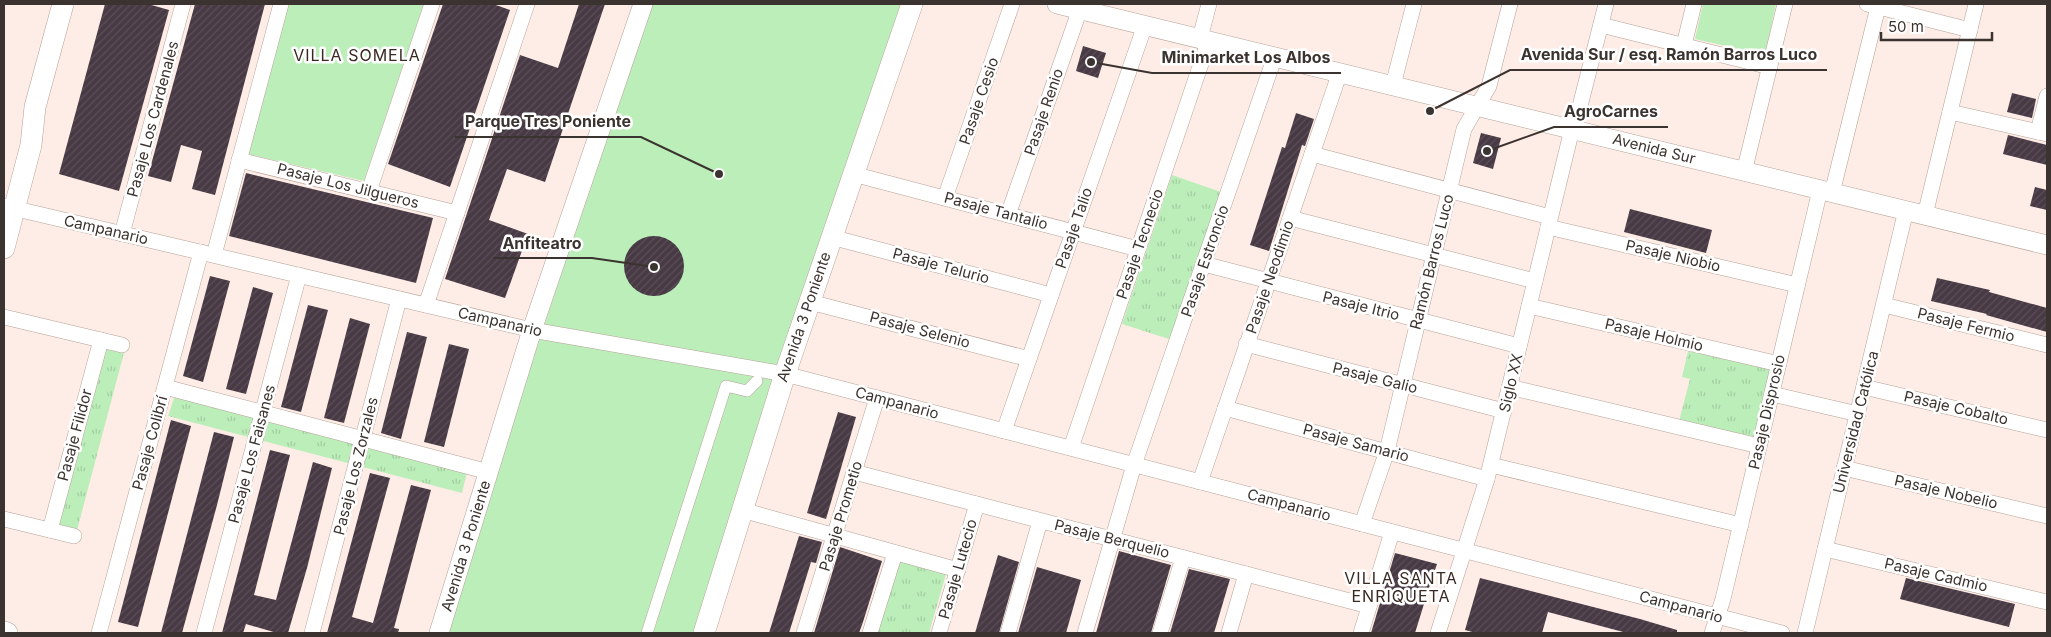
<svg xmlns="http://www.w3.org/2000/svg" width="2051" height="637" viewBox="0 0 2051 637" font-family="Inter,sans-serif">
  <defs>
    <pattern id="grass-tufts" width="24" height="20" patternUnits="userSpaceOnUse" patternTransform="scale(1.25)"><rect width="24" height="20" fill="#bceeba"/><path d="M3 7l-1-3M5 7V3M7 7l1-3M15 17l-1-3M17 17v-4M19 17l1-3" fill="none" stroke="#a2cda0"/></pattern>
    <pattern id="building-hatch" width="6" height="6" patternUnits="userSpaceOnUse" patternTransform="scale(1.25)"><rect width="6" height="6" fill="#483a44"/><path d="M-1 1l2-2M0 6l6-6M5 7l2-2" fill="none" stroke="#5b4e57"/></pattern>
  </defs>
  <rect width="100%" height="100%" fill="#feede6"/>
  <g fill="url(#grass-tufts)">
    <path d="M1172,175L1221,192L1172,340L1122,324Z"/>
    <path d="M103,343L125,349L76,534L53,528Z"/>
    <path d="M1688,351L1771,369L1754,439L1679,421L1690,379L1682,377Z"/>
    <path d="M176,392L468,468L462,493L168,416Z"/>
    <path d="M897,560L946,574L929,633H876Z"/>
  </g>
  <g fill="#bceeba">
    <path d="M287,4H424L364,181L247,154Z"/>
    <path d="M651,4H901L694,633H446L538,344Z"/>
    <path d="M1703,4H1776L1765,55L1695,39Z"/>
  </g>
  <g fill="url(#building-hatch)">
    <path d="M105,4H148L169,10L119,191L59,174Z"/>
    <path d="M195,4H265L215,195L192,189L202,151L181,145L171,182L148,176Z"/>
    <path d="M443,4H493L510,10L450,187L388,164Z"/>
    <path d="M579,4H605L545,182L507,169L489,220L528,234L505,298L445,279L520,55L558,68Z"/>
    <path d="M1083,46L1106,53L1098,78L1076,71Z"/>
    <path d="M2012,93L2036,99L2032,118L2007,112Z"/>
    <path d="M1296,113L1314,119L1305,146L1302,145L1269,251L1250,245L1282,147L1285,148Z"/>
    <path d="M1481,133L1501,138L1493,169L1473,163Z"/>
    <path d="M2008,135L2047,145V165L2003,154Z"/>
    <path d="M246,173L433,218L416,283L229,236Z"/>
    <path d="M2035,187L2047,190V210L2030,206Z"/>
    <path d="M1630,209L1712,230L1706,253L1624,232Z"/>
    <circle cx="654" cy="266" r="30"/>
    <path d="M210,276L230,281L203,382L183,376Z"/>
    <path d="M1937,278L1990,290L1989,292L2047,308V332L1986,315L1987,314L1931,301Z"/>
    <path d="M253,287L273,293L246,394L226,389Z"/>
    <path d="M308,305L328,310L301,412L281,407Z"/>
    <path d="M350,318L370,324L344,423L324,418Z"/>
    <path d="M407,332L427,337L401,439L381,433Z"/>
    <path d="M449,344L469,349L444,447L424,442Z"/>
    <path d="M838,412L856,417L826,519L807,513Z"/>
    <path d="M171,420L191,426L138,627L118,622Z"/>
    <path d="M214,432L234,437L217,505L182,633H161Z"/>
    <path d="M270,450L290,455L254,595L276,600L313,462L332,468L307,568L288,633H277L246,624L243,633H222Z"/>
    <path d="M370,473L390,478L352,617L373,623L411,485L431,490L394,628L399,629L398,633H327Z"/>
    <path d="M799,536L822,542L816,563L811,562L789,633H769Z"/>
    <path d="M840,547L882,561L863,622L859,633H814Z"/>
    <path d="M1119,551L1171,565L1151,633H1096Z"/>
    <path d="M1395,553L1437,564L1428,591L1415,633H1371Z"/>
    <path d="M998,555L1019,562L999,633H975Z"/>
    <path d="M1037,567L1081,580L1066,633H1018Z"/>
    <path d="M1189,569L1230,579L1214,633H1170Z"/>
    <path d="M1480,578L1640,619L1677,630V633H1627L1548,612L1542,633H1476L1465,630Z"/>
    <path d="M1906,578L2015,604L2009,627L1900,599Z"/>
  </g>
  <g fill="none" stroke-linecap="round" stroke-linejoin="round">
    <defs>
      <path id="pedestrian" d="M647,633L726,386L747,391L757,381"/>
      <g id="minor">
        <path d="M1867,4L1970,30"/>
        <path d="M1601,25L1770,67"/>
        <path d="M1200,38L1209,4"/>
        <path d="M1684,45L1694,4"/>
        <path d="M1393,85L1414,4"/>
        <path d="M1950,112L2047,134"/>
        <path d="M2038,132L2047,96"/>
        <path d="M1312,154L1550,217"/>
        <path d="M239,160L457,213"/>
        <path d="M1744,172L1785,4"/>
        <path d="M853,174L1138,249"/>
        <path d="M369,191L432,4"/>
        <path d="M1832,193L1878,7"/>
        <path d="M945,198L1012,4"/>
        <path d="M4,206L532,330L785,374L1782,633"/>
        <path d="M1008,215L1080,9"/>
        <path d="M1925,215L1976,4"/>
        <path d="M1290,218L1535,281"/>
        <path d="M1548,227L1797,285"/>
        <path d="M122,234L183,4"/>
        <path d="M831,237L1051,295"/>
        <path d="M214,255L281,4"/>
        <path d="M1204,264L1519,346"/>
        <path d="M810,302L1029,359"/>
        <path d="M426,305L527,4"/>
        <path d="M1884,305L2047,345"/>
        <path d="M1529,306L1779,364"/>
        <path d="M4,317L122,345"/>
        <path d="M1246,344L1504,411"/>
        <path d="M165,387L489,472"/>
        <path d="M1509,387L1759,446"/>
        <path d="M1864,387L2047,430"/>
        <path d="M1772,394L1858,414"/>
        <path d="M1225,408L1487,479"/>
        <path d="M1004,431L1145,25"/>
        <path d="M1071,448L1209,40"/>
        <path d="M1491,465L1741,525"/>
        <path d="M1844,468L2047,516"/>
        <path d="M854,472L1369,606"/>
        <path d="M1200,482L1340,72"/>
        <path d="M742,510L958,570"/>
        <path d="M4,519L74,536"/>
        <path d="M1362,524L1387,451L1464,129L1489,86L1510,4"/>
        <path d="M50,530L101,340"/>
        <path d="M1825,549L2047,602"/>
        <path d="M99,633L201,252"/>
        <path d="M204,633L299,275"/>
        <path d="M312,633L399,299"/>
        <path d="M804,633L877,398"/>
        <path d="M870,633L895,553"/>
        <path d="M939,633L977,504"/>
        <path d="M1008,633L1040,521"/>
        <path d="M1085,633L1134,465L1275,56"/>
        <path d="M1160,633L1183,558"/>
        <path d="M1229,633L1246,574"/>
        <path d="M1361,633L1392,532"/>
        <path d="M1438,633L1487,479L1572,129L1578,114L1606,4"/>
        <path d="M1712,633L1723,599L1820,190"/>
        <path d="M1805,633L1906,210"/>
      </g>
      <g id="tertiary">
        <path d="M1057,4L2047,245"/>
        <path d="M439,633L532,330L643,4"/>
      </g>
      <g id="secondary">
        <path d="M4,248L31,145L35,107L63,4"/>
        <path d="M4,632L7,633"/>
        <path d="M704,633L785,374L912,4"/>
      </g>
    </defs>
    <use href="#pedestrian" stroke="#b5a298" stroke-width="12"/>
    <use href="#minor" stroke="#b5a298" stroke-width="16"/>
    <use href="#tertiary" stroke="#b5a298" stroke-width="20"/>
    <use href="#secondary" stroke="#b5a298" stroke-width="22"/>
    <use href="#pedestrian" stroke="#fff" stroke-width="11"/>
    <use href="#minor" stroke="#fff" stroke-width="15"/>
    <use href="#tertiary" stroke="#fff" stroke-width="19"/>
    <use href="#secondary" stroke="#fff" stroke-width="21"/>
  </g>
  <g text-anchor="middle" stroke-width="5" stroke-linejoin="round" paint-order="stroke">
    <g font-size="15" fill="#3b332f" stroke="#fff">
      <text transform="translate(979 101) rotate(-71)" y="5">Pasaje Cesio</text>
      <text transform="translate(1044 112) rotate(-71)" y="5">Pasaje Renio</text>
      <text transform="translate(153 119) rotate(-75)" y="5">Pasaje Los Cardenales</text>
      <text transform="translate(1654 149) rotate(14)" y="5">Avenida Sur</text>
      <text transform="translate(348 186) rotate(14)" y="5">Pasaje Los Jilgueros</text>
      <text transform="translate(996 211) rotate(15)" y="5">Pasaje Tantalio</text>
      <text transform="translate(1074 228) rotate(-71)" y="5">Pasaje Talio</text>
      <text transform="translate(106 230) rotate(13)" y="5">Campanario</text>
      <text transform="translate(1140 244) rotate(-71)" y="5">Pasaje Tecnecio</text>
      <text transform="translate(1673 256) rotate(13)" y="5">Pasaje Niobio</text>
      <text transform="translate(1205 261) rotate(-71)" y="5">Pasaje Estroncio</text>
      <text transform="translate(1432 262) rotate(-76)" y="5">Ramón Barros Luco</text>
      <text transform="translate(941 266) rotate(15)" y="5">Pasaje Telurio</text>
      <text transform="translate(1270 277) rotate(-71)" y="5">Pasaje Neodimio</text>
      <text transform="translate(1361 306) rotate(14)" y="5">Pasaje Itrio</text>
      <text transform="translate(804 317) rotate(-71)" y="5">Avenida 3 Poniente</text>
      <text transform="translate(500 322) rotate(13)" y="5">Campanario</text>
      <text transform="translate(1966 325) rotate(14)" y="5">Pasaje Fermio</text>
      <text transform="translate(920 330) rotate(15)" y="5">Pasaje Selenio</text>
      <text transform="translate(1654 335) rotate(13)" y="5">Pasaje Holmio</text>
      <text transform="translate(1375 378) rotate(14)" y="5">Pasaje Galio</text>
      <text transform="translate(1511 383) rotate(-77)" y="5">Siglo XX</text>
      <text transform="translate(897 403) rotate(15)" y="5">Campanario</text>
      <text transform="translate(1956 408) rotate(13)" y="5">Pasaje Cobalto</text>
      <text transform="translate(1767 412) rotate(-77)" y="5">Pasaje Disprosio</text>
      <text transform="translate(1856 422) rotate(-76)" y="5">Universidad Católica</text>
      <text transform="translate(75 435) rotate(-75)" y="5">Pasaje Filidor</text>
      <text transform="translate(150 443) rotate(-75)" y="5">Pasaje Colibrí</text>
      <text transform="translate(1356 443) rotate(15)" y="5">Pasaje Samario</text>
      <text transform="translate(252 454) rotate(-75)" y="5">Pasaje Los Faisanes</text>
      <text transform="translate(356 466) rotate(-76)" y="5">Pasaje Los Zorzales</text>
      <text transform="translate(1946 492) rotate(13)" y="5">Pasaje Nobelio</text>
      <text transform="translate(1289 505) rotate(15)" y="5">Campanario</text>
      <text transform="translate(841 516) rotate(-73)" y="5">Pasaje Prometio</text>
      <text transform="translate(1112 539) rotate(14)" y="5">Pasaje Berquelio</text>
      <text transform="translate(466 546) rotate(-73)" y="5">Avenida 3 Poniente</text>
      <text transform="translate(958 569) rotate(-74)" y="5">Pasaje Lutecio</text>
      <text transform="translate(1936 575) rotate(13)" y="5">Pasaje Cadmio</text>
      <text transform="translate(1681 607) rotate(15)" y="5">Campanario</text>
    </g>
    <g font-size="16" letter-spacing="1" fill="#382922" stroke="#fff">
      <text x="357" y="61">VILLA SOMELA</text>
      <text x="1401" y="584">VILLA SANTA<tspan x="1401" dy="18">ENRIQUETA</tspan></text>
    </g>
  </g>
  <path fill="none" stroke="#3b332f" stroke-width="2" d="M1430 111L1510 70H1827M1091 62L1152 73H1341M1487 151L1554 127H1668M719 174L641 137H455M654 267L592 258H493"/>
  <g fill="#3b332f" stroke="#fff" stroke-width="2">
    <circle cx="1430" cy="111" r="5"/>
    <circle cx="1091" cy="62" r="5"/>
    <circle cx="1487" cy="151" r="5"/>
    <circle cx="719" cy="174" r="5"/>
    <circle cx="654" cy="267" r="5"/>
  </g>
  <g font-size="16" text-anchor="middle" font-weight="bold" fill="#3b332f" stroke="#fff" stroke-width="5" stroke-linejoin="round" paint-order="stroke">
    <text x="1669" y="60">Avenida Sur / esq. Ramón Barros Luco</text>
    <text x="1246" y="63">Minimarket Los Albos</text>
    <text x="1611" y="117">AgroCarnes</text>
    <text x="548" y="127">Parque Tres Poniente</text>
    <text x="542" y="249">Anfiteatro</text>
  </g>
  <rect width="2051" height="637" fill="none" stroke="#3b332f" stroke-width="10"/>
  <path d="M1881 32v8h111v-8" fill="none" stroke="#3b332f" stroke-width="2.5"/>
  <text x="1888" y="32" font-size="15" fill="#3b332f" stroke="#ffffff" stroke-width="4" paint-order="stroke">50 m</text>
</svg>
